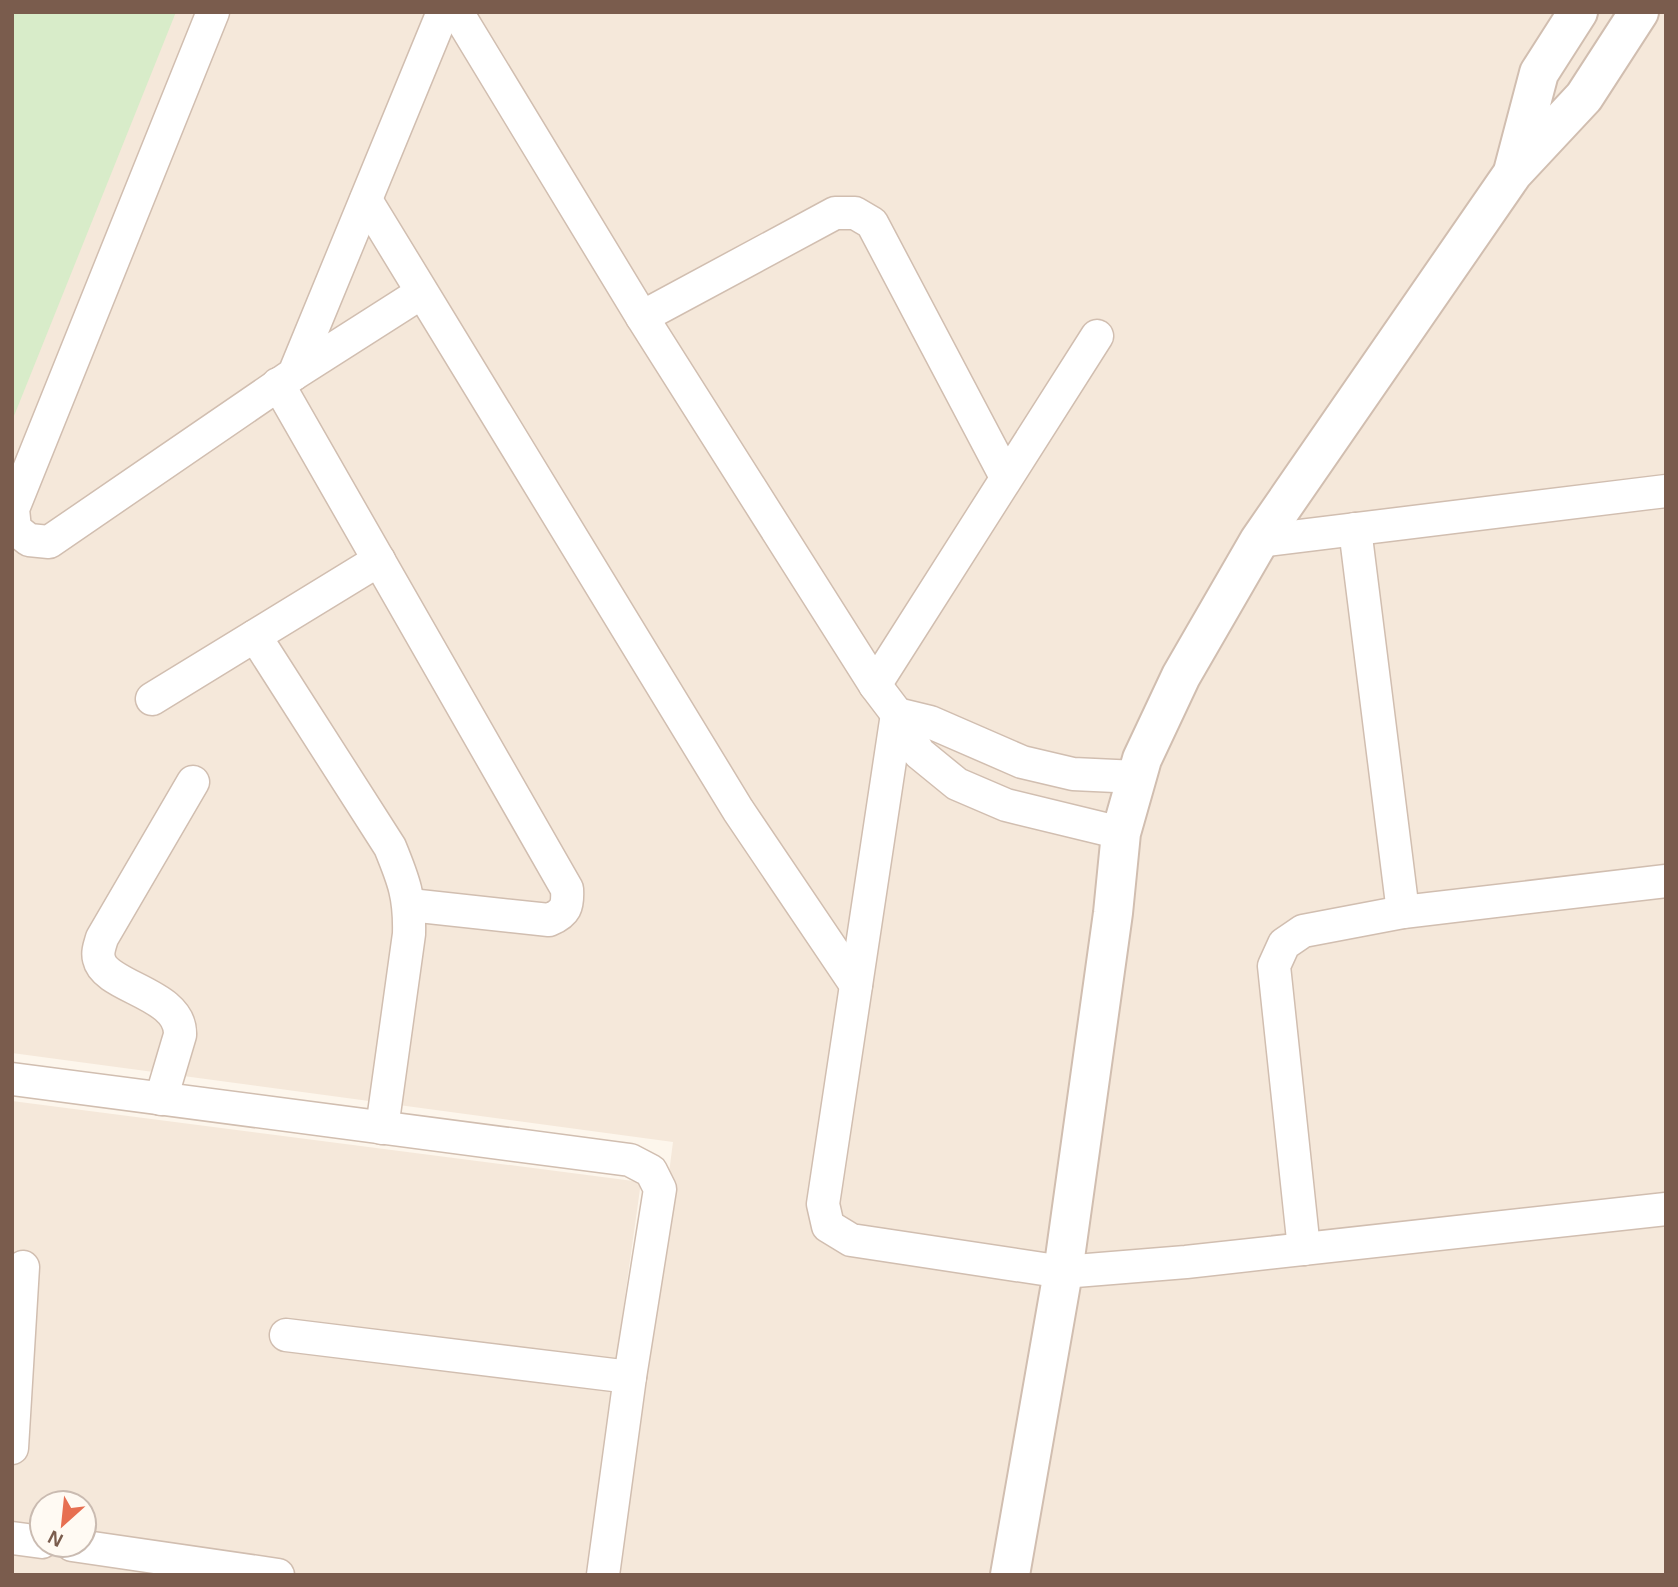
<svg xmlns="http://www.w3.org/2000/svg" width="1678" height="1587" viewBox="0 0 1678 1587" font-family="Arial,sans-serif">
  <rect width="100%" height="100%" fill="#fdf6ec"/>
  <g fill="#f5e8da" fill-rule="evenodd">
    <path d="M12,12H1666V1575H617L673,1142L12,1053Z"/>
    <path d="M12,1101L641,1182L586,1575H12ZM42,1503H84V1545H42Z"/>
  </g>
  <path fill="#d8ecc9" d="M12,12H176L12,421Z"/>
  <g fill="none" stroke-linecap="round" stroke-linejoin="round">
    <defs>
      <g id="minor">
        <path d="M213,12L13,509L15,529L29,540L49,542L294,374L443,12"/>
        <path d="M457,12L642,317L875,685L897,714L919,753L957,784L1006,805L1121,833"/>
        <path d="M366,200L738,810L856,985"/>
        <path d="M642,317L835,213H855L872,223L1006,477"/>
        <path d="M294,374L421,293"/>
        <path d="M278,384L567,889C568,906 566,913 549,920L410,905"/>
        <path d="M1355,529L1403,912"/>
        <path d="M1259,541L1666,491"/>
        <path d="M255,636L390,847C404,881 410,897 409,934L382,1128"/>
        <path d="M875,685L1097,336"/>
        <path d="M152,699L379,560"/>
        <path d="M897,714L823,1204L828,1226L851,1240L1063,1272L1186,1262L1666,1209"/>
        <path d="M897,714L930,722L1022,762L1073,774L1137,777"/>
        <path d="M12,1079L630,1160L651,1171L660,1189L630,1377L603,1575"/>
        <path d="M161,1099L180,1035C182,993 105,988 99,959C97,952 100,945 102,938L193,782"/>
        <path d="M1304,1249L1274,966L1284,944L1303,931L1403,912L1666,881"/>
        <path d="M286,1335L630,1377"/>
        <path d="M12,1448L23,1267"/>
        <path d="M12,1538L42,1542"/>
        <path d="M72,1545L278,1575"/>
      </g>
      <g id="tertiary">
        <path d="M1514,168L1539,73L1578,12"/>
        <path d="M1010,1575L1063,1272L1113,913L1121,833L1142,759L1181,676L1259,541L1513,173L1584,97L1639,12"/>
      </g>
    </defs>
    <use href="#minor" stroke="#d1beb0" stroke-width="35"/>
    <use href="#tertiary" stroke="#d1beb0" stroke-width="42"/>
    <use href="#minor" stroke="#fff" stroke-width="32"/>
    <use href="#tertiary" stroke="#fff" stroke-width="38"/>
  </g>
  <rect width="1678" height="1587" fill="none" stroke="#7a5c4d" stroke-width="28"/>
  <g transform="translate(63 1524) rotate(207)"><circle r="33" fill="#fffaf3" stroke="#cabbb1" stroke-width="2"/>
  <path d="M0-5L12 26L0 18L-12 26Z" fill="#e76f51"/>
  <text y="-10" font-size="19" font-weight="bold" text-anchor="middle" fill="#7a5c4d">N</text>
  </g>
</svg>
